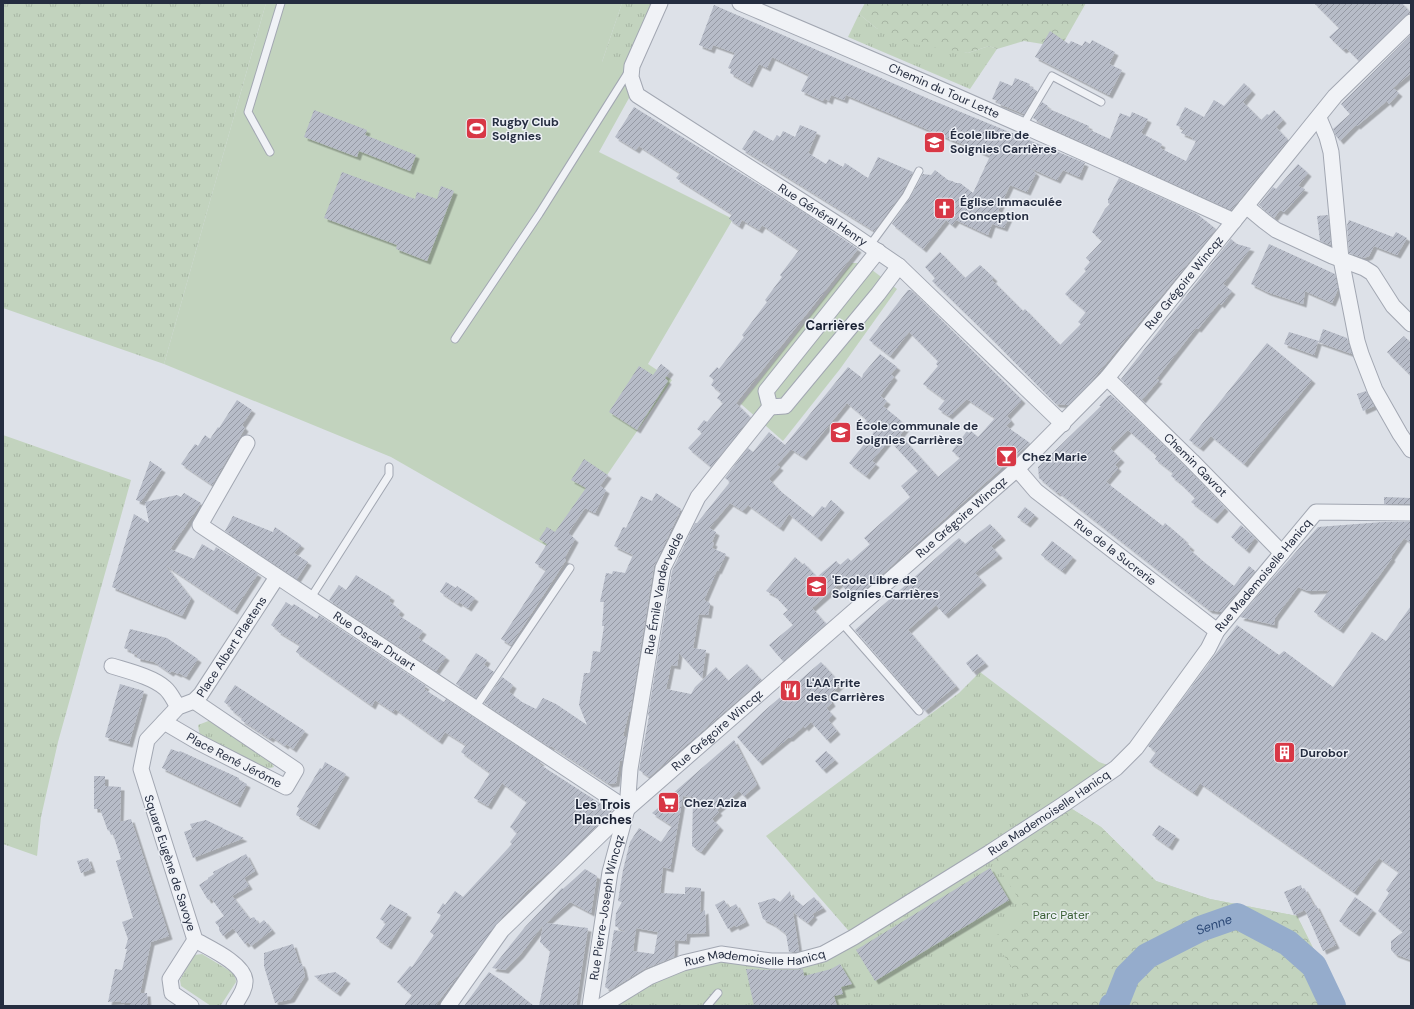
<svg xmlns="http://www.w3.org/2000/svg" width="1414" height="1009" viewBox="0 0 1414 1009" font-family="'DM Sans',sans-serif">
  <defs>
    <pattern id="grass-tufts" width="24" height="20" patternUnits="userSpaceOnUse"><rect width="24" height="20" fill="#c2d3be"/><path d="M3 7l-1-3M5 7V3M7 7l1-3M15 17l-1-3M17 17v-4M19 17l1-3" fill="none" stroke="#a7b5a4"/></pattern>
    <pattern id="forest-crowns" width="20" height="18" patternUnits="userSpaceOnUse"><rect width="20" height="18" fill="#c2d3be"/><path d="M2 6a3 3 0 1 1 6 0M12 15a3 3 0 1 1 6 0" fill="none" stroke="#a7b5a4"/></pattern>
    <pattern id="building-hatch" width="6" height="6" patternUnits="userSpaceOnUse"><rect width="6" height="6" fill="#b7bcc8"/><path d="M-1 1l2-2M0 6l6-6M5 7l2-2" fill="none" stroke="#9599a4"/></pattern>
    <filter id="shadow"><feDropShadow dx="3.5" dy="3.5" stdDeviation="0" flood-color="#0004"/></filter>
  </defs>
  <rect width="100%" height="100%" fill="#dde1e8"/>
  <g fill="url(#grass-tufts)">
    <path d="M3,3H266L164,364L3,308Z"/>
    <path d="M622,3H660L635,62H602Z"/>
    <path d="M859,14L876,28L968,53L989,46L997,49L970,89L848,37Z"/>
    <path d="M3,435L131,480L58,742L41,817L37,856L3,844Z"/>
    <path d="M980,672L1099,762L1116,768L1064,804L1101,827L1156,881L1210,899L1297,916L1342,1006H605L660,974L717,959L788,967L854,937L766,836L959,693Z"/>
    <path d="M211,720L270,759L274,767L264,770L200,737L198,725Z"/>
    <path d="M202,954L235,974L236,982L221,1005L211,1006L181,986L180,980L194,955Z"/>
  </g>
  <g fill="url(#forest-crowns)">
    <path d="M865,3H1086L1061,47L1024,41L997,49L989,46L968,53L907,43L876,28L859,14Z"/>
    <path d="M1064,804L1101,827L1156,881L1210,899L1297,916L1342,1006H1031L1022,982L993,940L1025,909L989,853Z"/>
  </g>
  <g fill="#c2d3be">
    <path d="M266,3H622L602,62H635L634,89L599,152L733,219L648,364L672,380L555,551L391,457L164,364Z"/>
    <path d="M852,263H863L897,289L840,369L783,441L741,404Z"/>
  </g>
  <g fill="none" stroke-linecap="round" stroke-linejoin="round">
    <path stroke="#95accc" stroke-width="26" id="s1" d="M1112,1006L1116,1004L1127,976L1147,956L1200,929L1237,916L1288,943L1314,966L1333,1006"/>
  </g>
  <g fill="url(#building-hatch)" fill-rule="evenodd" filter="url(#shadow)">
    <path d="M1314,3H1402L1411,13L1405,16L1359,61L1346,48L1343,50L1329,37L1339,28Z"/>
    <path d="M714,5L929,99L1085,163L1079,177L1063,170L1057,180L1030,168L1036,173L1027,192L1010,185L998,211L1009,217L1004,228L992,224L988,235L956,220L952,225L946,220L923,249L892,224L910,198L923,174L931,175L935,170L948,180L952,181L956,183H960L973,193L990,156L846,95L844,100L831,95L829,101L824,98L823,101L801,91L809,75L772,57L767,68L759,64L749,84L730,73L731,69L728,68L735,53L713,45L711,50L699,45Z"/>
    <path d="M1050,31L1069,44L1071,41L1082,46L1085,41L1090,44L1092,40L1115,52L1109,64L1122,70L1109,95L1035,57Z"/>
    <path d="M1411,35V73L1393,88L1399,93L1389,104L1387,101L1357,126L1356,125L1340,141L1336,136L1333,129L1350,114L1341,104Z"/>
    <path d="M1015,78L1030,84L1029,86L1037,91L1024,114L997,103L998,101L992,99L1000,81L1012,86Z"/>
    <path d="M1244,83L1252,91L1243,102L1261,120L1267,114L1269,115L1274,110L1283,120L1276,127L1288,140L1231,210L1046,126L1033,118L1042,102L1048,106L1047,108L1089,126L1088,129L1110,139L1120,113L1130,117L1132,112L1148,119L1141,133L1162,144L1160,148L1186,161L1196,141L1192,139L1193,138L1181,133L1184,129L1176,125L1185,107L1204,117L1214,100L1224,106Z"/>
    <path d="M634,107L803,212L858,249L736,403L749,416L750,418L711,467L688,448L702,433L697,429L704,420L707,422L723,403L717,398L721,393L711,385L714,380L709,376L717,367L719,369L744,337L742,335L767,302L765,300L782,277L780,275L799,250L762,225L759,230L742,220L739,226L729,219L732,214L676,178L680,173L639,146L636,150L615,137Z"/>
    <path d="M314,110L367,130L365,135L416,155L410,171L359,151L357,157L304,137Z"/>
    <path d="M800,125L817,132L808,153L826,164L829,159L843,167L845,163L868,178L878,157L913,172L902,193L874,231L742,149L754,130L773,141L777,135L780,137L783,131L795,137Z"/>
    <path d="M1298,164L1308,173L1298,186L1305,189L1284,212L1280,210L1274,218L1259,205L1273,187L1276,189Z"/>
    <path d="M342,172L415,199L417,192L437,199L441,186L454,191L427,261L396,249L397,245L324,218Z"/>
    <path d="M1119,178L1197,214L1216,229L1089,384L1068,405L1056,404L993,340L932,281L935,278L925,267L940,252L965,278L980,265L994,278L992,280L1023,311L1025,309L1060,345L1081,324L1078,322L1086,312L1065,294L1086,271L1084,269L1090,262L1086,258L1102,241L1092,232L1105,209L1110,204L1108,203V199Z"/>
    <path d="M1328,215L1331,245L1320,241L1317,216Z"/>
    <path d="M1349,220L1393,237L1396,232L1407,238L1397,255L1374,246L1369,256L1364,258L1349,253L1347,225Z"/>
    <path d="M1231,239L1237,244L1251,248L1223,284L1232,291L1221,305L1219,303L1198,329L1196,328L1156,379L1159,380L1142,400L1121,379Z"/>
    <path d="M1269,244L1335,274L1338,289L1332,303L1305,291L1303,304L1267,292L1251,284Z"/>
    <path d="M908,290H911L1022,400L1007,416L1011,421L1006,426L1030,443L854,599L840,583L812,608L826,624L783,661L769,645L793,625L783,614L788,610L774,595L766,591L795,557L803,565L804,563L817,577L836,561L840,565L848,558L851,561L870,544L864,538L910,497L901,486L918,471L889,440L872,461L876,464L866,476L849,463L874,432L865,424L867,420L847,403L803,457L791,449L777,465L780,467L769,479L779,490L813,517L822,506L825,508L831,500L841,509L818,538L789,514L780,528L748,505L743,511L730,503L709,528L716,532L712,542L714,543L712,548L726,554L718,571L717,570L704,600L710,603L708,615L699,614L693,648L706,650L702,678L679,653L677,666L671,665L666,689L691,694L695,687L716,667L728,681L747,664L761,680L649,777L639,770L649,716L648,715L672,571L695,523H697L730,482L725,478L748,448L753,452L769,432L785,445L848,367L862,378L863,374L880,354L897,367L891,374L894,377L880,396L887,401L883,406L900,420L906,427L900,435L938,477L960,458L952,451L967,431L969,433L971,431L978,437L995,418L967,399L949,416L938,409L945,400L923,384L938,366L936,364L938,361L909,332L890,356L869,340Z"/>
    <path d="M1323,329L1347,338L1352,354L1318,342L1314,355L1284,344L1289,332L1319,341Z"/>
    <path d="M1404,336L1411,343V376L1387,352Z"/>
    <path d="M1267,343L1312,380L1303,391L1244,464L1211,436L1200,448L1189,440Z"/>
    <path d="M661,364L670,371L665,378L668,381L637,430L609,412L639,366L653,375Z"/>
    <path d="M1366,391L1374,406L1363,411L1357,394Z"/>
    <path d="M1111,395L1186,467L1225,508L1214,520L1191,502L1195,498L1180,483L1171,476L1173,473L1155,459L1157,456L1128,430L1110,448L1121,459L1115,465L1118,468L1106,482L1163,526L1165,523L1185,540L1184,541L1191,547L1189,549L1204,562L1234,586L1249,566L1255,571L1221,612L1209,610L1058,492L1057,493L1039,478L1038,467L1101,406H1099L1108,396Z"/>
    <path d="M237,400L252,410L242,425L245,428L212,485L181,464L195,444L198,446L205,435L210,439L218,427L219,428Z"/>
    <path d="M584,459L608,475L600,486L606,490L595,513L585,508L568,533L575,539L564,559L566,560L511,645L501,639L546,570L535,563L547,544L539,539L547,527L555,532L586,488L571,480Z"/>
    <path d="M150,461L162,469L141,502L136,500Z"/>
    <path d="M184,493L201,503L170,549L194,559L202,544L214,551L216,547L258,574L234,611L165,565L191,598L182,616L112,587L134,514L149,523L145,502L177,495L181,497Z"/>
    <path d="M656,493L681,509L654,566L630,712H629L623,736H626L622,761L620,760L616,783L609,784L551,746L550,747L484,703L502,677L513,685L509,692L522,702L536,709L543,698L556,704L587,725L579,705L584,673H589L590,672L593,651L600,652L604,626H602L604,602H600L606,573L612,574L613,571L625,573L633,555L614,546L623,527L626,528L641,496L652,501Z"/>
    <path d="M1384,497L1411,498V504H1384Z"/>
    <path d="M1025,507L1035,515L1027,524L1017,517Z"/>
    <path d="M233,516L273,532L275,527L301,545L294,553L308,562L297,579L225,531Z"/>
    <path d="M1383,522H1411V543L1404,538L1391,557L1392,558L1340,630L1314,612L1329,590L1308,591L1298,587L1275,618L1274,625L1240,617L1272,579L1318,527Z"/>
    <path d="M990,524L1002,537L991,546L999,555L975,573L983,582L945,615L936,605L908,630L956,686L925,711L855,630L954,542L959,538L965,544Z"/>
    <path d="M1241,525L1255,538L1246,550L1231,537Z"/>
    <path d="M1052,541L1073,557L1062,571L1041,555Z"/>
    <path d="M356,575L391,597L389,601L401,611L398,615L423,631L418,638L446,657L436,671L329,600L339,585L346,590Z"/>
    <path d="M446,582L456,588L457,586L475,598L468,608L459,602L458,604L440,592Z"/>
    <path d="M286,602L292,606L294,604L317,619L319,615L426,686L424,689L444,702L446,699L541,762L539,764L612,811L566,856L527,891L502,917L435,1006H404L412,995L397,982L410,966L412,967L434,935L430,932L441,915L437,913L443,903L445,905L455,891L463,897L512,844L510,842L517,833L510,827L527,802L502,783L488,806L474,798L490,773L461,752L466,745L445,732L439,741L395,709L393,712L375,700L372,706L296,652L300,645L277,631L278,630L271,625Z"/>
    <path d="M1411,606V960L1395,954L1391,950V941L1403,932L1378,911L1389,893L1386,890L1399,872L1379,858L1354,892L1200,783L1194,793L1149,762L1156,752L1148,746L1237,625L1279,655L1284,651L1333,687L1372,632L1386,641Z"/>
    <path d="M130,629L167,638L198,659L186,677L179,673L178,674L172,671L170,673L154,662L137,658V655L131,653V651L124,648Z"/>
    <path d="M476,653L487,660L484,665L494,672L476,698L456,684Z"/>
    <path d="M977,654L985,663L973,672L966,663Z"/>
    <path d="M821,662L841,684L828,696L832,703L826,708L833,715L828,720L837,731L827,740L811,722L805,728L804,726L790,738H788L759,762L737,737L763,712Z"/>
    <path d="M120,684L144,691L129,744L105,737Z"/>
    <path d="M235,685L305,731L293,749L286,744L285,746L272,737L270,739L241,720L242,718L230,709L231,707L224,702Z"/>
    <path d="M734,740L757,785L744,796L739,791L717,810L719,812L712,819L720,827L701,852L692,846L693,797L683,796L670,869L663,867L660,893L685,894V887L701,888L700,913L705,910L706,933L687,934L686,941L675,940L674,957L644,969L610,990L605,987L614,930L626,932L615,926L616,913L622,902L618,901L623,870L630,842L639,828L661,842L672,826L652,813L673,795H671ZM636,928L658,932L654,954L633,951Z"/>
    <path d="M171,749L179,752L180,751L239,778V780L247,784L237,804L162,768Z"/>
    <path d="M826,751L835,760L823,770L815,761Z"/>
    <path d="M325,762L346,774L316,826L296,815L299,808L297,807L320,768L322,769Z"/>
    <path d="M94,776H105V786L121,787L120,822L131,819L169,936L151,942L140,993H147L148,1006H130V1003H121V1001L108,1002L115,969L122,970L127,949H125L128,939L122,922L133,918L116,861L121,859L113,834L111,835L109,830L108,831L100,809H94Z"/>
    <path d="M206,820L223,828H222L244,838L193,858L184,832L192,829L190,824Z"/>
    <path d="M1159,825L1176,836L1169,847L1152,835Z"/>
    <path d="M246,854L255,871L244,878L249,886L232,896L250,919L254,917L259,924L264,920L272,930L251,946L248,942L245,944L233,928L223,936L219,930V927L215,922L224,916L211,898L208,900L199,885L208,879V878L214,874L213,872Z"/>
    <path d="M88,858L92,869L81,873L77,861Z"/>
    <path d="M990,868L1009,900L875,981L856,950Z"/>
    <path d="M585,869L597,876L591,913L570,902L546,923L588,928L576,1006H539L550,951L540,942L543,925L520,955L505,970L492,968L525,927L562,888L563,889Z"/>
    <path d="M1301,885L1302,889L1304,888L1314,906L1294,915L1284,892Z"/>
    <path d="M790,891L791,896L803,906L814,897L823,908L812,914L814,916L808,923L793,912L799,951L796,952H789L786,934L773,924L763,919L758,903L774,898L780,902Z"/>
    <path d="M1355,897L1373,910L1356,933L1339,921Z"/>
    <path d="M724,900L729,908L736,904L746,922L736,927L735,925L728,929L715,905Z"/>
    <path d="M390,904L408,914L388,946L376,938L386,923L380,919Z"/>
    <path d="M1316,905L1336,945L1323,951L1305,910Z"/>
    <path d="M293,944L299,963H301L303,967L305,976L291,999L275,1003L264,966V953Z"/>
    <path d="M840,964L852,984L841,987L843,994L834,996L837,1006H754L746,969L771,970H797L803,969L804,976L831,969Z"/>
    <path d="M335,972L347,980L337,993L314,976Z"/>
    <path d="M489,972L501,980L534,1006H464Z"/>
  </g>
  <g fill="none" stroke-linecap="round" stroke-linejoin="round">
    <defs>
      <g id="lane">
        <path d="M1023,125L1052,76L1101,102"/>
        <path d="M270,152L248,112L281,3"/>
        <path d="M870,245L906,196L919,171"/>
        <path d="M455,339L539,214L629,71"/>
        <path d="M310,599L389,475V467"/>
        <path d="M841,622L919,711"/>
        <path d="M475,708L570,568"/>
        <path d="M707,1006L718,993"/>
      </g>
      <g id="street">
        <path id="s2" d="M660,3L632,66L631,77L637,95L839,225L899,266L1063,424"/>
        <path id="s3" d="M740,3C906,73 1071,146 1234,221"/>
        <path d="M1319,118L1327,137L1331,152L1341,259L1357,341L1361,354L1375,390L1400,434L1411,450"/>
        <path d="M1246,206L1264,221L1276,230L1332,256L1364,268L1372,273L1393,306L1411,324"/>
        <path d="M878,251L766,391L770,407L785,406L878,294L899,266"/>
        <path id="s4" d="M1107,378L1192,461L1282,553"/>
        <path id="s5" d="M247,443L200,525L627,809"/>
        <path id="s6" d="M1017,469L1036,491L1217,631"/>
        <path d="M112,666C128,671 153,677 165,688C171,693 174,701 178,707"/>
        <path id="s7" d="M164,722L198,742L286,787L296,770L194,701"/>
        <path d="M191,1006L172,993L170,979L195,940"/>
        <path id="s8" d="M234,1006C238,999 246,989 245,980C243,963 209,948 195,940L141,769L147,740L178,707L194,701L201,694L277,577"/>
        <path id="s9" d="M448,1006L502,930L627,809L1017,469L1107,378L1335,96L1411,22"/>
        <path id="s10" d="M590,1006L610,872L627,809L630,769L663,568L698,497L770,407"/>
        <path id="s11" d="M602,1006L649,977L683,963L721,954L771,961H797L823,954L854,937L989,853L1064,804L1116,768L1136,748L1208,649L1217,631L1316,512L1411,513"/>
      </g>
    </defs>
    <use href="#lane" stroke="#a2a7b2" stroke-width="9"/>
    <use href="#street" stroke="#a2a7b2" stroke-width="17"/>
    <use href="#lane" stroke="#f0f2f6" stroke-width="7"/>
    <use href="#street" stroke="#f0f2f6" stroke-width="15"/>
  </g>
  <defs>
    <symbol id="stadium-square" viewBox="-11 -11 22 22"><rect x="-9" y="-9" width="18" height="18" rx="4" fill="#d83745" stroke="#edf0f6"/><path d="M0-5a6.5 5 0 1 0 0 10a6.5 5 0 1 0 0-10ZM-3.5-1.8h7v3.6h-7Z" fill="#fff"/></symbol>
    <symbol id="school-square" viewBox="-11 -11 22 22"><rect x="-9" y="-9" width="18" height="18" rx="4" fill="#d83745" stroke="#edf0f6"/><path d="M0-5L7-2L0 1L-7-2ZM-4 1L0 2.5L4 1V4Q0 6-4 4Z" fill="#fff"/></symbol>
    <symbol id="church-square" viewBox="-11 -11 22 22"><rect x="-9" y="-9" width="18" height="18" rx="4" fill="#d83745" stroke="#edf0f6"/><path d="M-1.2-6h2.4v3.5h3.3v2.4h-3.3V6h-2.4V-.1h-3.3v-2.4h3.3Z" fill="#fff"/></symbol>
    <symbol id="bar-square" viewBox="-11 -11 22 22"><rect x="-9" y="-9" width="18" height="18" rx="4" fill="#d83745" stroke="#edf0f6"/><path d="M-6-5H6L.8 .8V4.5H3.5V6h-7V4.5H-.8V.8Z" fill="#fff"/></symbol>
    <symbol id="restaurant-square" viewBox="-11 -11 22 22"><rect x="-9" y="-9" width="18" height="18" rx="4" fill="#d83745" stroke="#edf0f6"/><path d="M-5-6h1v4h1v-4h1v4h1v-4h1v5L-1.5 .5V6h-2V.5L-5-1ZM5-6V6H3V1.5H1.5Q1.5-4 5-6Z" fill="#fff"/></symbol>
    <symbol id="building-square" viewBox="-11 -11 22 22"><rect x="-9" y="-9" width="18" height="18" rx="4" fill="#d83745" stroke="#edf0f6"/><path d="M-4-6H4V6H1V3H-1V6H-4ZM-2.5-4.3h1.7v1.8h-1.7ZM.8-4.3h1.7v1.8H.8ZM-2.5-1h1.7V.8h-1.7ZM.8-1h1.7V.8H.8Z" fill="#fff"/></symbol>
    <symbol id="supermarket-square" viewBox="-11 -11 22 22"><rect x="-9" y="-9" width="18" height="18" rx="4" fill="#d83745" stroke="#edf0f6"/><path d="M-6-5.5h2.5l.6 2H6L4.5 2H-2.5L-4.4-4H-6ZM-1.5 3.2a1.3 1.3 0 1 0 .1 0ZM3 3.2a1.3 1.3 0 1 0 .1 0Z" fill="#fff"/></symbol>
  </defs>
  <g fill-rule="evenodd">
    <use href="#stadium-square" x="464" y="116" width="25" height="25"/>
    <use href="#school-square" x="922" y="130" width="25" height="25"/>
    <use href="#church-square" x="932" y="196" width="25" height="25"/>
    <use href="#school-square" x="828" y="420" width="25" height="25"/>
    <use href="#bar-square" x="994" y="444" width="25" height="25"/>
    <use href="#school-square" x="804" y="574" width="25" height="25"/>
    <use href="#restaurant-square" x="778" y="678" width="25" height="25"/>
    <use href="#building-square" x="1272" y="740" width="25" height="25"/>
    <use href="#supermarket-square" x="656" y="790" width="25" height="25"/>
  </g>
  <g text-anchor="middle" stroke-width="3" stroke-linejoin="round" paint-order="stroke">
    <g font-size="12" fill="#252d40" stroke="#edf0f6">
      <text dy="4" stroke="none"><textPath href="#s3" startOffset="222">Chemin du Tour Lette</textPath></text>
      <text dy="4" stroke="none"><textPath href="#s2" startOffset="320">Rue Général Henry</textPath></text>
      <text dy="4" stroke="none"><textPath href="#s9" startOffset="1035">Rue Grégoire Wincqz</textPath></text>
      <text dy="4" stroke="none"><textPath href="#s4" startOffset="124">Chemin Gavrot</textPath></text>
      <text dy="4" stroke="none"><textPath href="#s9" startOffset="711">Rue Grégoire Wincqz</textPath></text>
      <text dy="4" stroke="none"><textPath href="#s6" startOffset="129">Rue de la Sucrerie</textPath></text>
      <text dy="4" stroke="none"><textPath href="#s11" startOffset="825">Rue Mademoiselle Hanicq</textPath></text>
      <text dy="4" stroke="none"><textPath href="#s10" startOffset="420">Rue Émile Vandervelde</textPath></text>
      <text dy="4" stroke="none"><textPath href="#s5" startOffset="304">Rue Oscar Druart</textPath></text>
      <text dy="4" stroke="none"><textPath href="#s8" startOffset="432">Place Albert Plaetens</textPath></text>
      <text dy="4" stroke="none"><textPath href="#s9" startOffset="387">Rue Grégoire Wincqz</textPath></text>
      <text dy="4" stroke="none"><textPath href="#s7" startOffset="80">Place René Jérôme</textPath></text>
      <text dy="4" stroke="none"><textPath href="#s11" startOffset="501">Rue Mademoiselle Hanicq</textPath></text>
      <text transform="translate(170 863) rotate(72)" y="4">Square Eugène de Savoye</text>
      <text dy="4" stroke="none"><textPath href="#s10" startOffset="100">Rue Pierre-Joseph Wincqz</textPath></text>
      <text dy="4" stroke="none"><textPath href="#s11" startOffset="165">Rue Mademoiselle Hanicq</textPath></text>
    </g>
    <g font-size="12" font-weight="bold" fill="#252d40" stroke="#edf0f6" text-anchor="start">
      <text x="492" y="126">Rugby Club<tspan x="492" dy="14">Soignies</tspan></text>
      <text x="950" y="139">École libre de<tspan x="950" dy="14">Soignies Carrières</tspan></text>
      <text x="960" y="206">Église Immaculée<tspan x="960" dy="14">Conception</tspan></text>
      <text x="856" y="430">École communale de<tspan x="856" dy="14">Soignies Carrières</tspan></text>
      <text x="1022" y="461">Chez Marie</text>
      <text x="832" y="584">'Ecole Libre de<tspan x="832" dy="14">Soignies Carrières</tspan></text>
      <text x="806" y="687">L'AA Frite<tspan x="806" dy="14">des Carrières</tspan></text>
      <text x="1300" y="757">Durobor</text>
      <text x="684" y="807">Chez Aziza</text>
    </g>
    <g font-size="12" fill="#375d32" stroke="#edf0f6">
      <text x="1061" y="919">Parc Pater</text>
    </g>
    <g font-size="13" font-weight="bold" fill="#181f31" stroke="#edf0f6">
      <text x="835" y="330">Carrières</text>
      <text x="603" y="809">Les Trois<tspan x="603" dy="15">Planches</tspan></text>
    </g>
    <g font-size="13" font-style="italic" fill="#2c4977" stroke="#edf0f6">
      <text dy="5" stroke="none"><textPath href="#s1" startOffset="137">Senne</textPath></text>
    </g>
  </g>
  <rect width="1414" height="1009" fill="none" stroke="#252d40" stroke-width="8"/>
</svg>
